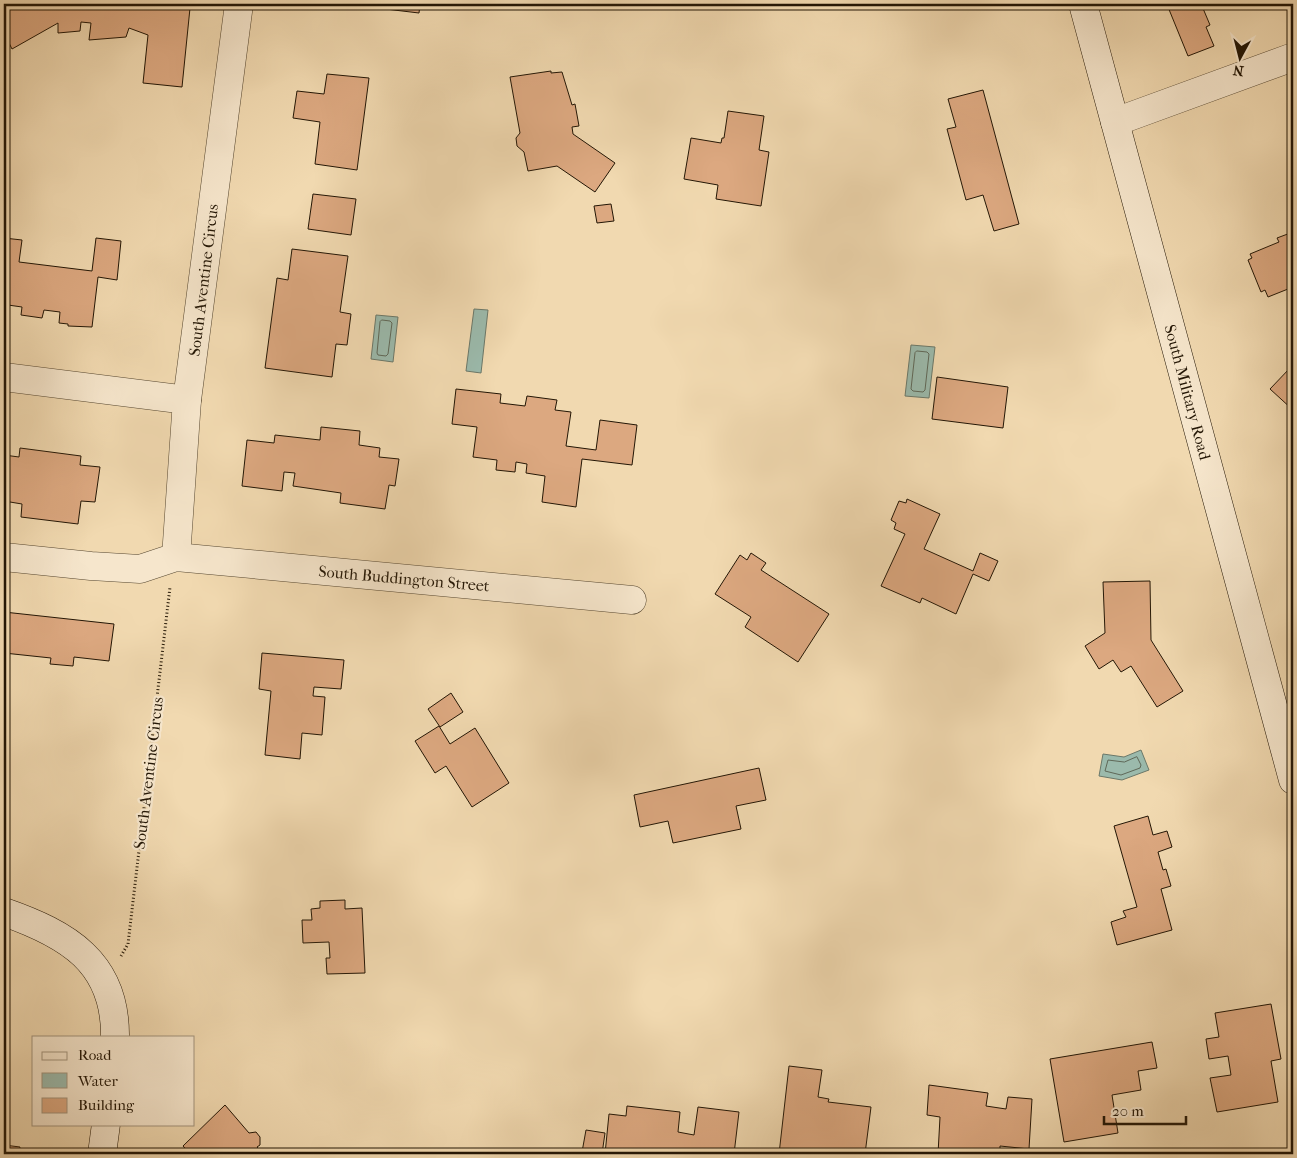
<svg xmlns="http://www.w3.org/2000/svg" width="1297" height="1158" viewBox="0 0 1297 1158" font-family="'IM FELL French Canon',serif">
  <rect width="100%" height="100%" fill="#f1d9b0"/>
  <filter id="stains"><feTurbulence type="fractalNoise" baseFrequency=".004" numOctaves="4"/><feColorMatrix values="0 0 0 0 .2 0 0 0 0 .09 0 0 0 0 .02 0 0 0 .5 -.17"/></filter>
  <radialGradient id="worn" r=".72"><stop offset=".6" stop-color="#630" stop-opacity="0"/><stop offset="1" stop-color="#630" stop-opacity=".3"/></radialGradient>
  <g fill="#9bbaac" stroke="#6b7869">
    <path d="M474,309L488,310L481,373L466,371Z"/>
    <path d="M376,315L398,317L393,362L371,359Z"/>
    <path d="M911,345L935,347L929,398L905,396Z"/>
    <path d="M1141,750L1149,770L1122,780L1099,776L1103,754L1124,757Z"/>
  </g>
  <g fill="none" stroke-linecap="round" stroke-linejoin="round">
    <g stroke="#5f6858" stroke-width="1">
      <path d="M382,320L390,321L392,323L388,354L386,356L378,355L377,353L380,322Z"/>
      <path d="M917,351L927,352L929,354L925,390L923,392L913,391L911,389L915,353Z"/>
      <path d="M1137,757L1141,765L1140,768L1121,775L1105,771L1108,760L1124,762Z"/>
    </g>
  </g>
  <g fill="#dca880" stroke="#231605">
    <path d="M14,4H158L190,8L182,87L143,83L148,35L129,28L126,37L89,40L91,23L81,22L80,31L58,33V23L12,49L4,33V9Z"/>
    <path d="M344,4H420L419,13Z"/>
    <path d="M1176,4H1208L1202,6L1210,25L1206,27L1214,46L1188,56L1168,7Z"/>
    <path d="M551,71V73L562,72L572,105L575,104L579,126L572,127L573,134L615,163L595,192L557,166L528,171L524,152L517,146L516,138L520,133L510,77Z"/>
    <path d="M327,74L369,78L357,170L315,164L320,122L293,118L297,91L324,94Z"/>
    <path d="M983,90L1019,224L994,231L983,195L966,200L947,129L956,127L948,99Z"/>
    <path d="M728,111L764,116L759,150L769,152L761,206L716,199L718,185L684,179L691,138L721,143L722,138H724Z"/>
    <path d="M313,194L356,199L351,235L308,229Z"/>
    <path d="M611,204L614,221L597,223L594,206Z"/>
    <path d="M1293,232V287L1268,297L1265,290L1261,292L1248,260L1252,258L1250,254L1279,242L1277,238Z"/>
    <path d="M4,238L22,240L19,262L92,271L96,238L121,241L117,280L98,277L92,327L68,326V324L59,323L60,312L44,310L42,318L21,315L22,307L8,305L7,313H4Z"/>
    <path d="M292,249L348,256L340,312L351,314L347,345L336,344L332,377L265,368L277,278L288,280Z"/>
    <path d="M1290,368L1293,371V410L1270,389Z"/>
    <path d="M937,377L1008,387L1003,428L932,419Z"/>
    <path d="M456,389L501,394L500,403L525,406L527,396L557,400L555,410L571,412L566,446L596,450L600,420L637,425L632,465L582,459L576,507L542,502L545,476L526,473L527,464L516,462L515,472L496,470L497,460L473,457L477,427L452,424Z"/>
    <path d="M321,427L360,431L359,445L380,448L379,457L399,459L395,486L389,485L385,509L340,503L341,493L293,486L295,473L284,472L282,491L242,486L247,440L274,443L275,435L320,440Z"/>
    <path d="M20,448L81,456L80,465L100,467L95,502L81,501L78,524L21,517L22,504L4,501V455L19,457Z"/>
    <path d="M907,499L940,514L924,549L973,571L980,553L998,561L989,581L973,574L956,614L922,598L920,603L881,586L905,534L894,529L896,523L891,520L899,501L906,503Z"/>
    <path d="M751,553L766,563L761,570L829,614L798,662L745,627L751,617L715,594L740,555L747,560Z"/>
    <path d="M1150,581L1151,640L1183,691L1157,707L1131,666L1121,672L1113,660L1099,669L1085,646L1105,633L1103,582Z"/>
    <path d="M4,612L114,624L109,661L74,657L73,666L50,664L51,658L4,653Z"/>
    <path d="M262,653L344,660L341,689L314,687L313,696L325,697L322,735L302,733L300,759L265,755L271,691L259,689Z"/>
    <path d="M451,693L463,712L440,727L428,709Z"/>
    <path d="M439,726L450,744L475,728L509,783L472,807L446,766L435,773L415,741Z"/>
    <path d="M759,768L766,800L736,806L741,829L673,843L668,821L640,827L634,795Z"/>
    <path d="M1148,816L1153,835L1167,831L1172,847L1158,852L1163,870L1166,869L1171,886L1161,889L1172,930L1117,945L1111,922L1126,917L1123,911L1137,907L1114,826Z"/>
    <path d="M345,900V909L362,908L365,973L327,974L326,958H330L329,942L303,943L302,920H312L311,909L320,908V901Z"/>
    <path d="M1271,1004L1281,1059L1271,1061L1278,1102L1217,1112L1210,1078L1231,1075L1228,1056L1209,1059L1206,1039L1219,1037L1215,1013Z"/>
    <path d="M1152,1042L1157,1068L1138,1071L1141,1090L1112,1095L1118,1133L1064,1142L1050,1059Z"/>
    <path d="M789,1066L822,1070L818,1097L829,1099L828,1102L871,1107L865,1154H779Z"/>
    <path d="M929,1085L988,1093L986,1106L1006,1109L1008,1097L1032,1099L1029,1149L1000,1146V1154H938L940,1117L927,1115Z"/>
    <path d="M225,1105L249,1133L256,1132L260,1137V1145L257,1147L263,1154H190L183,1146Z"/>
    <path d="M627,1106L680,1112L678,1132L694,1135L698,1107L739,1112L734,1154H605L609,1114L626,1116Z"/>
    <path d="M586,1130L605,1133L602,1154L582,1152Z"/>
    <path d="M4,1145L20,1147L19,1154H4Z"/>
  </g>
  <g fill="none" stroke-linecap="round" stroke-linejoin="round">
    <defs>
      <g id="street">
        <path d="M1115,122L1293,57"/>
        <path d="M4,377L187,400"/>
        <path d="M4,557L91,566L140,569L176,557L632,600"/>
        <path d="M176,557L187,400L239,4"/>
      </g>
      <g id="secondary">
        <path d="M1083,4L1293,780"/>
        <path d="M4,912C67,934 116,962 115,1037"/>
        <path d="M102,1154L106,1124"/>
      </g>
    </defs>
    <use href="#street" stroke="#564730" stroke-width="29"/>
    <use href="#secondary" stroke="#231605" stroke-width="29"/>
    <path stroke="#231605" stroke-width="3" stroke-dasharray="1 2.5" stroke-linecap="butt" d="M121,956L128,944L170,587"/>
    <use href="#street" stroke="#f6e6cc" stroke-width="28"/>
    <use href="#secondary" stroke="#f6e6cc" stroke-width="28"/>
  </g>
  <g text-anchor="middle" stroke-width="4.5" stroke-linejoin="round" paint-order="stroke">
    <g font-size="16" fill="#231605" stroke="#f6e6cc">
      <text transform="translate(203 280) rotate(-83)" y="6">South Aventine Circus</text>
      <text transform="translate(1188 392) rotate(75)" y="6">South Military Road</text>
      <text transform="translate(404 578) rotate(5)" y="6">South Buddington Street</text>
      <text transform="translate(148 773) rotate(-83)" y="6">South Aventine Circus</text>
    </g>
  </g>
  <rect width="1297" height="1158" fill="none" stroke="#f1d9b0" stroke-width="20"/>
  <rect x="5" y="5" width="1287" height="1148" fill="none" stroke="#231605" stroke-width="2.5"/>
  <rect x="10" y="10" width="1277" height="1138" fill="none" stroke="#231605"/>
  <rect x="32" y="1036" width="162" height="90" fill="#f6e6cc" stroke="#a2937c"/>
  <rect x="42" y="1052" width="25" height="8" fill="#f6e6cc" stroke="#a2937c"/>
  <text x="78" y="1060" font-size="15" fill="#231605">Road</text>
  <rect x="42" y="1073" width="25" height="15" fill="#9bbaac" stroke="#a2937c"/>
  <text x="78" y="1086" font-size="15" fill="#231605">Water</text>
  <rect x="42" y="1098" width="25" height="15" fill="#dca880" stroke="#a2937c"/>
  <text x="78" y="1110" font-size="15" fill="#231605">Building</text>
  <g transform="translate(1240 58) rotate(187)" stroke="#f6e6cc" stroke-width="4" paint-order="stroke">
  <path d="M0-4L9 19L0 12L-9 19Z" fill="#231605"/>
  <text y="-8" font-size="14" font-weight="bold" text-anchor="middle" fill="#231605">N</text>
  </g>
  <path d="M1104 1116v8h82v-8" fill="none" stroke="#231605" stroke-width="2.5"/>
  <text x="1112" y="1116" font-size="15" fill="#231605" stroke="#f6e6cc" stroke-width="4" paint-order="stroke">20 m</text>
  <rect width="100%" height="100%" filter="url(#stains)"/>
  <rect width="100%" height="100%" fill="url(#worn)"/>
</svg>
